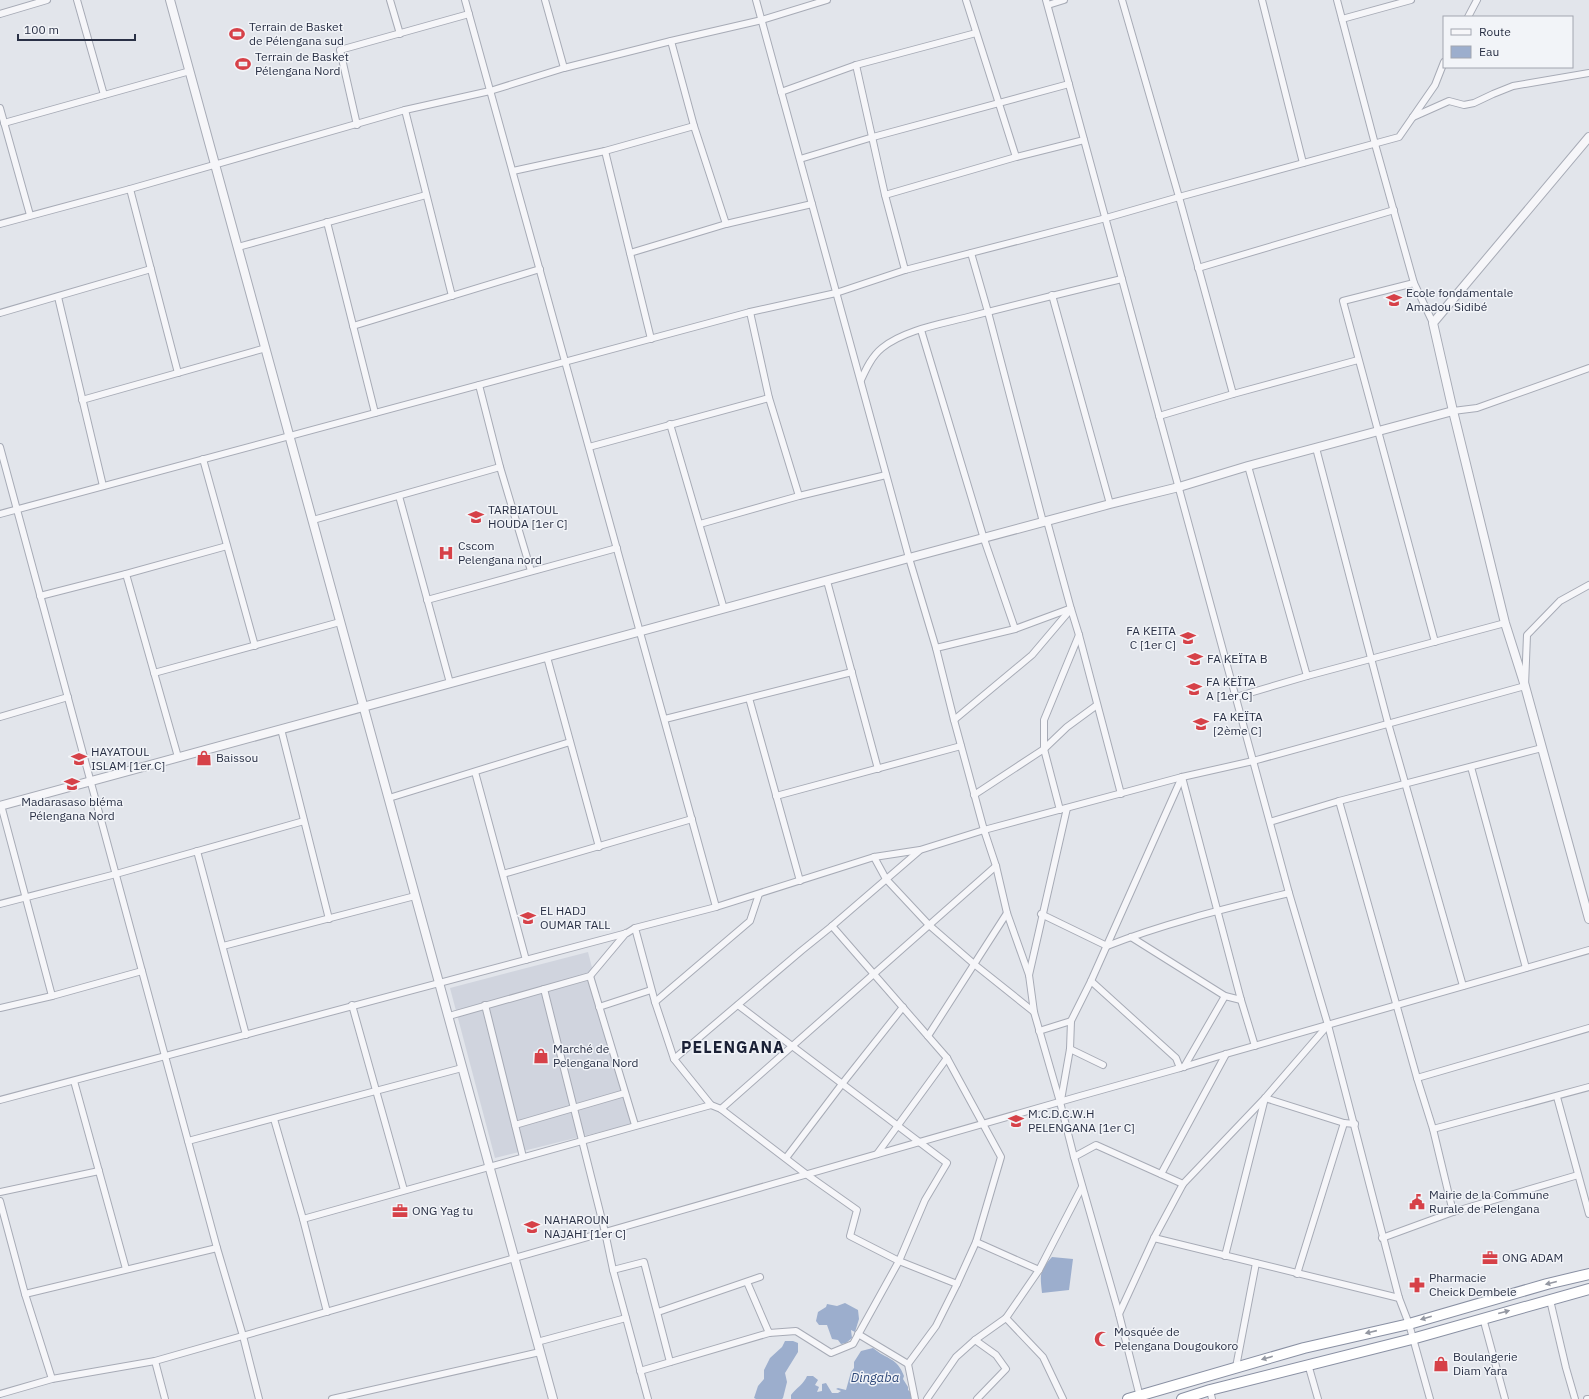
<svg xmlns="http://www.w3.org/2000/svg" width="1589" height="1399" viewBox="0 0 1589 1399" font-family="'IBM Plex Sans',sans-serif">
  <rect width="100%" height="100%" fill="#e2e5eb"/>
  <path fill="#d0d4de" d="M588,952L632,1124L495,1158L450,988Z"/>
  <g fill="#9caecd">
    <path d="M1052,1257L1073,1259L1069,1290L1042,1293C1040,1274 1039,1271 1052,1257Z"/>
    <path d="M845,1303L858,1310L859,1319L855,1332L851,1330L852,1338L846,1343L841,1344L838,1340L832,1339L827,1325H819L816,1321L818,1312L826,1307L827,1304L837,1306Z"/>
    <path d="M785,1341H793L798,1343V1352L785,1373L787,1382L783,1398L782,1399H756L754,1398L758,1386L764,1379V1370L770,1358L782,1347Z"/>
    <path d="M873,1348C887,1360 897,1357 904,1376L903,1379L908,1387V1390L912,1393L913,1399H791V1395C796,1388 804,1384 807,1376H813L818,1380L815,1385L819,1387L817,1392L822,1391V1384L826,1383L832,1393H838L841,1391L836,1389L838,1388L846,1390L851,1372L854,1368V1362L861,1351Z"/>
  </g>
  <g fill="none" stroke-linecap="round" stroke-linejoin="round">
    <defs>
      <g id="minor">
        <path d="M77,0L104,95"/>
        <path d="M390,0L400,34"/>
        <path d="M465,0L716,907"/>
        <path d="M545,0L564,68"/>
        <path d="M756,0L909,558L936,648L954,720L984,830L996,866L1007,913L1029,975L1034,1012L1060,1102L1074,1157L1119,1314L1140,1397"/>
        <path d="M966,0L1016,157"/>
        <path d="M1046,0L1289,893L1328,1025L1399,1298L1409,1324L1430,1399"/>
        <path d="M1122,0L1179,197L1233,394"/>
        <path d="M1262,0L1303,163"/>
        <path d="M1337,0L1375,144L1414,283L1433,323"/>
        <path d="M1048,5L1064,0"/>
        <path d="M0,14L47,0"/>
        <path d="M1468,17L1477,0"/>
        <path d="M1342,19L1411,0"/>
        <path d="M671,41L694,126L726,224"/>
        <path d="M856,65L885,195L905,270"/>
        <path d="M781,92L856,65L976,33"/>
        <path d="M0,108L30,215"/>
        <path d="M405,110L452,296"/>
        <path d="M1413,117L1449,101L1464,105L1474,103L1493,94L1513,86L1589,73"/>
        <path d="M4,123L190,71"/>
        <path d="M357,125L340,50L469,14"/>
        <path d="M605,151L651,339"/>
        <path d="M800,159L873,137L1069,84"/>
        <path d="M513,171L605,151L694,126"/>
        <path d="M130,189L178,373"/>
        <path d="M885,195L1016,157L1084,140"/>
        <path d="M327,222L375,413"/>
        <path d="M0,224L130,189L405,110L490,91L564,68L671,41L762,20L827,0"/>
        <path d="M238,247L426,195"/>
        <path d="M630,253L726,224L812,204"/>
        <path d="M971,253L988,312L1043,522"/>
        <path d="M1198,268L1394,210"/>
        <path d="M1414,283L1343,301L1435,642"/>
        <path d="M1052,295L1110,504"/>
        <path d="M58,297L103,486"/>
        <path d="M750,312L769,398L799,496"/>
        <path d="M0,313L151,269"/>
        <path d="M353,326L540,269"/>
        <path d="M921,330L984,539L1015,629"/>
        <path d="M861,380C866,369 872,356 882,348C904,330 941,324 968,317C1019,304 1071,291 1122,279"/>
        <path d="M479,385L500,467L531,571"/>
        <path d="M82,400L266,348"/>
        <path d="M1453,411L1477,408L1589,368"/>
        <path d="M1159,416L1233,394L1358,360"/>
        <path d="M670,424L724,609"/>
        <path d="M0,447L217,1248L243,1336L259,1399"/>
        <path d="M589,447L769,398"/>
        <path d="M1316,448L1388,723L1463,986"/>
        <path d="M203,459L255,646"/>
        <path d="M1248,466L1307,676"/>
        <path d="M399,496L450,683"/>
        <path d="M0,514L750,312L836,293L905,270L1106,218L1179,197L1399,137L1435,85L1444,62"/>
        <path d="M313,520L500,467"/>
        <path d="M1047,521L1071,609L1079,635L1121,794"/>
        <path d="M700,524L799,496L886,475"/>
        <path d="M126,574L178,757"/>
        <path d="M827,581L878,769"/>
        <path d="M40,596L126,574L227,546"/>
        <path d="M427,600L617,548"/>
        <path d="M936,648L1015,629L1069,609"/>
        <path d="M547,657L599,847"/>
        <path d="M154,673L340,622"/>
        <path d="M1236,697L1307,676L1505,623"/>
        <path d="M749,698L800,881"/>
        <path d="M0,717L68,697"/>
        <path d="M665,719L852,672"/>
        <path d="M954,720L1032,655L1071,609"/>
        <path d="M281,729L329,919"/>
        <path d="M1471,767L1526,968"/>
        <path d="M475,772L526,960"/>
        <path d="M1182,777L1241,1000L1255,1046"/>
        <path d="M974,795L1044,749L1067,727L1097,705"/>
        <path d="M776,796L961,746"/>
        <path d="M389,798L570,742"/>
        <path d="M1339,801L1417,1078L1433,1129L1453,1212"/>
        <path d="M1,805L52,996"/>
        <path d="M1060,810L1044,749V720L1079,635"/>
        <path d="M1270,822L1339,801L1542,748"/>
        <path d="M197,851L246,1035"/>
        <path d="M874,857L886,879L929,925L974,964L1034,1012"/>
        <path d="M503,874L692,819"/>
        <path d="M0,904L116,874L304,821"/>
        <path d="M1041,914L1107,946C1165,923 1228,908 1289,893"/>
        <path d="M832,926L947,1058L1001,1157L976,1242L957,1284L936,1326L908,1364"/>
        <path d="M635,928L655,1002L674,1059L711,1105L721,1109L806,1174L857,1210L850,1236L899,1261L957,1284"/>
        <path d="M1131,937L1225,996L1241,1000"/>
        <path d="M223,946L415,896"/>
        <path d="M1029,975L1067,808"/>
        <path d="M590,976L635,1125"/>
        <path d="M1091,981L1176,1058L1180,1068"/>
        <path d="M544,989L605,1232L613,1270L648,1399"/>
        <path d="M655,1002L750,921L759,894"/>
        <path d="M352,1005L404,1190"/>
        <path d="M485,1005L523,1157"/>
        <path d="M738,1005L947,1163L925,1200L899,1261L853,1344L831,1353L796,1331L769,1333L747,1282"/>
        <path d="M599,1007L651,990"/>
        <path d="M0,1008L52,996L142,971"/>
        <path d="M449,1016L590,976L626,933"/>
        <path d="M1039,1031L1071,1021"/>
        <path d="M928,1036L1007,913"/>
        <path d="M1070,1049L1103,1065"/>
        <path d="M674,1059L801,951L832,926L919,851"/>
        <path d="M1184,1067L1225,996"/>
        <path d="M1417,1078L1589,1028"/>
        <path d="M74,1081L126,1269"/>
        <path d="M1557,1097L1589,1214"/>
        <path d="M0,1100L627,933L635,928L716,907L874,857L920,850L984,830L1182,777L1253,761L1525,686L1527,635L1560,601L1589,585"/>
        <path d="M1061,1100L1070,1049L1071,1021L1091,981L1182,777"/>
        <path d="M721,1109L996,866"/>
        <path d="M274,1119L303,1219L327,1312"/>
        <path d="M515,1125L625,1093"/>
        <path d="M1433,1129L1589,1087"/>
        <path d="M188,1141L462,1068"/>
        <path d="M877,1154L947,1058"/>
        <path d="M1074,1157L1096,1145L1183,1184"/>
        <path d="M786,1158L842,1084L903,1007"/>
        <path d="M1161,1174L1226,1054"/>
        <path d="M0,1192L99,1171"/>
        <path d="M0,1201L25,1294L52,1379"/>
        <path d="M303,1219L711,1105"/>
        <path d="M1154,1238L1399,1298"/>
        <path d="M1382,1238L1453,1212L1578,1175"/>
        <path d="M976,1242L1039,1270"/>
        <path d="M1225,1256L1265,1098L1344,1123L1355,1124"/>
        <path d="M613,1270L644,1262L670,1362"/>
        <path d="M1297,1274L1344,1123"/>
        <path d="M25,1294L217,1248"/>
        <path d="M1550,1300L1566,1368L1575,1399"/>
        <path d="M658,1312L760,1277"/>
        <path d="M1119,1314L1154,1238L1183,1184L1265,1098L1328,1025"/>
        <path d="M1006,1318L1043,1357L1063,1399"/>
        <path d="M1483,1318L1505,1399"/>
        <path d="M858,1334L908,1364L915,1399"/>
        <path d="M975,1340L996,1355L1006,1369L977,1399"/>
        <path d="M537,1342L626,1318"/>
        <path d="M155,1361L165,1399"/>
        <path d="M1308,1364L1318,1399"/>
        <path d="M1236,1367L1256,1263"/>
        <path d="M640,1371L769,1333"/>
        <path d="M1210,1390L1212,1399"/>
        <path d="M0,1394L52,1379L155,1361L1080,1096L1180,1068L1226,1054L1589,950"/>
        <path d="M332,1399L540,1352"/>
        <path d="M927,1399L956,1357L975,1340L1006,1318L1039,1270L1082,1187"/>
        <path d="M1587,1399H1589"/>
      </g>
      <g id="tertiary">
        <path d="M170,0L553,1399"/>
        <path d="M1589,137L1433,323L1453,411L1505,623L1525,686L1589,919"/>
        <path d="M0,806L909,558L1110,504L1179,487L1248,466L1453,411"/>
      </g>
      <g id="trunk">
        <path d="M1128,1399L1304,1348L1409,1324L1547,1284L1589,1274"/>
        <path d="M1182,1399L1210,1390L1412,1339L1589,1289"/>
      </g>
    </defs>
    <use href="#minor" stroke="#a7abb6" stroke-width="8"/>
    <use href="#tertiary" stroke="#a7abb6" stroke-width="10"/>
    <use href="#trunk" stroke="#8990a3" stroke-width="12"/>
    <use href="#minor" stroke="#f6f6f9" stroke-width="6"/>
    <use href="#tertiary" stroke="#f6f6f9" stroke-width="8"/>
    <use href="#trunk" stroke="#fff" stroke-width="10"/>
  </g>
  <defs><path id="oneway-solid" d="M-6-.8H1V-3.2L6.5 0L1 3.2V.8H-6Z"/></defs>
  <g fill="#9498a2">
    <use href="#oneway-solid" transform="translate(1551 1283) rotate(166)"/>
    <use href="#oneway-solid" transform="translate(1504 1312) rotate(-15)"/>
    <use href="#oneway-solid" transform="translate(1426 1318) rotate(164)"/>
    <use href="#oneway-solid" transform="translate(1371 1332) rotate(167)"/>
    <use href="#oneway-solid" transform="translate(1267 1358) rotate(164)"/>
  </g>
  <defs>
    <symbol id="stadium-bare" viewBox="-9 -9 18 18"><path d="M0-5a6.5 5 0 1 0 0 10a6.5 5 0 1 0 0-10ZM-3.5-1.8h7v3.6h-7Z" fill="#d64148" stroke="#f2f4f8" stroke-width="2.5" paint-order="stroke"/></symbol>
    <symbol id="school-bare" viewBox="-9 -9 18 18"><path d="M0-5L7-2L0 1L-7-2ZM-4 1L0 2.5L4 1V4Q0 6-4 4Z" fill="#d64148" stroke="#f2f4f8" stroke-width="2.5" paint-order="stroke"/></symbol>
    <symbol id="hospital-bare" viewBox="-9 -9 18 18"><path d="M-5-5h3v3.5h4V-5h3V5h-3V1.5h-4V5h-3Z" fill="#d64148" stroke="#f2f4f8" stroke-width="2.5" paint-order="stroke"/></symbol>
    <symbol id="shop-bare" viewBox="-9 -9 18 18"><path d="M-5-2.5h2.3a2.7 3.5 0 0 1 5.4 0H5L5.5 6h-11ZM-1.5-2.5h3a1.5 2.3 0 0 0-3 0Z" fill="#d64148" stroke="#f2f4f8" stroke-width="2.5" paint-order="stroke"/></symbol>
    <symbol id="civic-bare" viewBox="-9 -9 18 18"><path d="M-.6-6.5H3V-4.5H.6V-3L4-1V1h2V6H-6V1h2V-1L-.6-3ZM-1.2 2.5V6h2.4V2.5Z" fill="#d64148" stroke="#f2f4f8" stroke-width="2.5" paint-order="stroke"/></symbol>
    <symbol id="office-bare" viewBox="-9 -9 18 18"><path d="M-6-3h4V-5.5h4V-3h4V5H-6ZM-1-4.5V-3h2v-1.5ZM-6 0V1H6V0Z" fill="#d64148" stroke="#f2f4f8" stroke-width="2.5" paint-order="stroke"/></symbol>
    <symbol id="pharmacy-bare" viewBox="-9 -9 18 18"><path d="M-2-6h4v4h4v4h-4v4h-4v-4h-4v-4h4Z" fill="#d64148" stroke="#f2f4f8" stroke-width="2.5" paint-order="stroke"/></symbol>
    <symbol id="mosque-bare" viewBox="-9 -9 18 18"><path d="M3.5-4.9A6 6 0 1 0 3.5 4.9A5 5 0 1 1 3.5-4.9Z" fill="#d64148" stroke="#f2f4f8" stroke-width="2.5" paint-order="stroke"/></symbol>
  </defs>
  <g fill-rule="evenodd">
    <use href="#stadium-bare" x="226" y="23" width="22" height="22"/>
    <use href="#stadium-bare" x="232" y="53" width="22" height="22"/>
    <use href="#school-bare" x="1383" y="289" width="22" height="22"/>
    <use href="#school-bare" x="465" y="506" width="22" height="22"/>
    <use href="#hospital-bare" x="435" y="542" width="22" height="22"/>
    <use href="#school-bare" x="1177" y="627" width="22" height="22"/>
    <use href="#school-bare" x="1184" y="648" width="22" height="22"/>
    <use href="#school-bare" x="1183" y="678" width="22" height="22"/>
    <use href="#school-bare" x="1190" y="713" width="22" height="22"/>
    <use href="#shop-bare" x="193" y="747" width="22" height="22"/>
    <use href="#school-bare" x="68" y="748" width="22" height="22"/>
    <use href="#school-bare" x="61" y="773" width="22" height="22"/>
    <use href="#school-bare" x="517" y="907" width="22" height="22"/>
    <use href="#shop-bare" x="530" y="1045" width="22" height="22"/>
    <use href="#school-bare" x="1005" y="1110" width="22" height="22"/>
    <use href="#civic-bare" x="1406" y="1191" width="22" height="22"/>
    <use href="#office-bare" x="389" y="1200" width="22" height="22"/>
    <use href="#school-bare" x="521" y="1216" width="22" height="22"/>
    <use href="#office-bare" x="1479" y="1247" width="22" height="22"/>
    <use href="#pharmacy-bare" x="1406" y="1274" width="22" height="22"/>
    <use href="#mosque-bare" x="1091" y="1328" width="22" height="22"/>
    <use href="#shop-bare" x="1430" y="1353" width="22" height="22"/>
  </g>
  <g text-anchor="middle" stroke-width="3" stroke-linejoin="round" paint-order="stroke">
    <g font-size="12" fill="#293045" stroke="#f2f4f8" text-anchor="start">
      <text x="249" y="31">Terrain de Basket<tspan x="249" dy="14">de Pélengana sud</tspan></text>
      <text x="255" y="61">Terrain de Basket<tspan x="255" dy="14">Pélengana Nord</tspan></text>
      <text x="1406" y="297">Ecole fondamentale<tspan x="1406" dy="14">Amadou Sidibé</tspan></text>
      <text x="488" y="514">TARBIATOUL<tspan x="488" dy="14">HOUDA [1er C]</tspan></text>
      <text x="458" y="550">Cscom<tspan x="458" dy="14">Pelengana nord</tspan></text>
      <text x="1176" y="635" text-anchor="end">FA KEITA<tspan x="1176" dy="14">C [1er C]</tspan></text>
      <text x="1207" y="663">FA KEÏTA B</text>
      <text x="1206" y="686">FA KEÏTA<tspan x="1206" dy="14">A [1er C]</tspan></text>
      <text x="1213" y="721">FA KEÏTA<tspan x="1213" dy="14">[2ème C]</tspan></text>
      <text x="91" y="756">HAYATOUL<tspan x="91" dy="14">ISLAM [1er C]</tspan></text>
      <text x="216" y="762">Baissou</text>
      <text x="72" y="806" text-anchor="middle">Madarasaso bléma<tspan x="72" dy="14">Pélengana Nord</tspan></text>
      <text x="540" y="915">EL HADJ<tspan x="540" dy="14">OUMAR TALL</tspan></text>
      <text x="553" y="1053">Marché de<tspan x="553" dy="14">Pelengana Nord</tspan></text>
      <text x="1028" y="1118">M.C.D.C.W.H<tspan x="1028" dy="14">PELENGANA [1er C]</tspan></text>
      <text x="1429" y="1199">Mairie de la Commune<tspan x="1429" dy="14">Rurale de Pelengana</tspan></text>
      <text x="412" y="1215">ONG Yag tu</text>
      <text x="544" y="1224">NAHAROUN<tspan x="544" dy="14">NAJAHI [1er C]</tspan></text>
      <text x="1502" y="1262">ONG ADAM</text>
      <text x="1429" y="1282">Pharmacie<tspan x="1429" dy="14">Cheick Dembele</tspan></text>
      <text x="1114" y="1336">Mosquée de<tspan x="1114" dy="14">Pelengana Dougoukoro</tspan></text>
      <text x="1453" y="1361">Boulangerie<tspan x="1453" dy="14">Diam Yara</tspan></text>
    </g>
    <g font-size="13" font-style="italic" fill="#304a7b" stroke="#f2f4f8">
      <text x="875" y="1382">Dingaba</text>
    </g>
    <g font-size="16" font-weight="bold" letter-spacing="1" fill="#1b2136" stroke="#f2f4f8">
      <text x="733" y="1053">PELENGANA</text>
    </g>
  </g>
  <rect x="1443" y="16" width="130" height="52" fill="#f2f4f8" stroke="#a2a6b0"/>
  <rect x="1451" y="29" width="20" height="6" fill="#f6f6f9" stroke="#a2a6b0"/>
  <text x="1479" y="36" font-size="12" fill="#293045">Route</text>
  <rect x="1451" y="46" width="20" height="12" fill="#9caecd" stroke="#a2a6b0"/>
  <text x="1479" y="56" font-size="12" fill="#293045">Eau</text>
  <path d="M18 34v6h117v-6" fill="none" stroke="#293045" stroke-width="2"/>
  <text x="24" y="34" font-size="12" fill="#293045" stroke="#f2f4f8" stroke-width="3" paint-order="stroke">100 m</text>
</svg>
